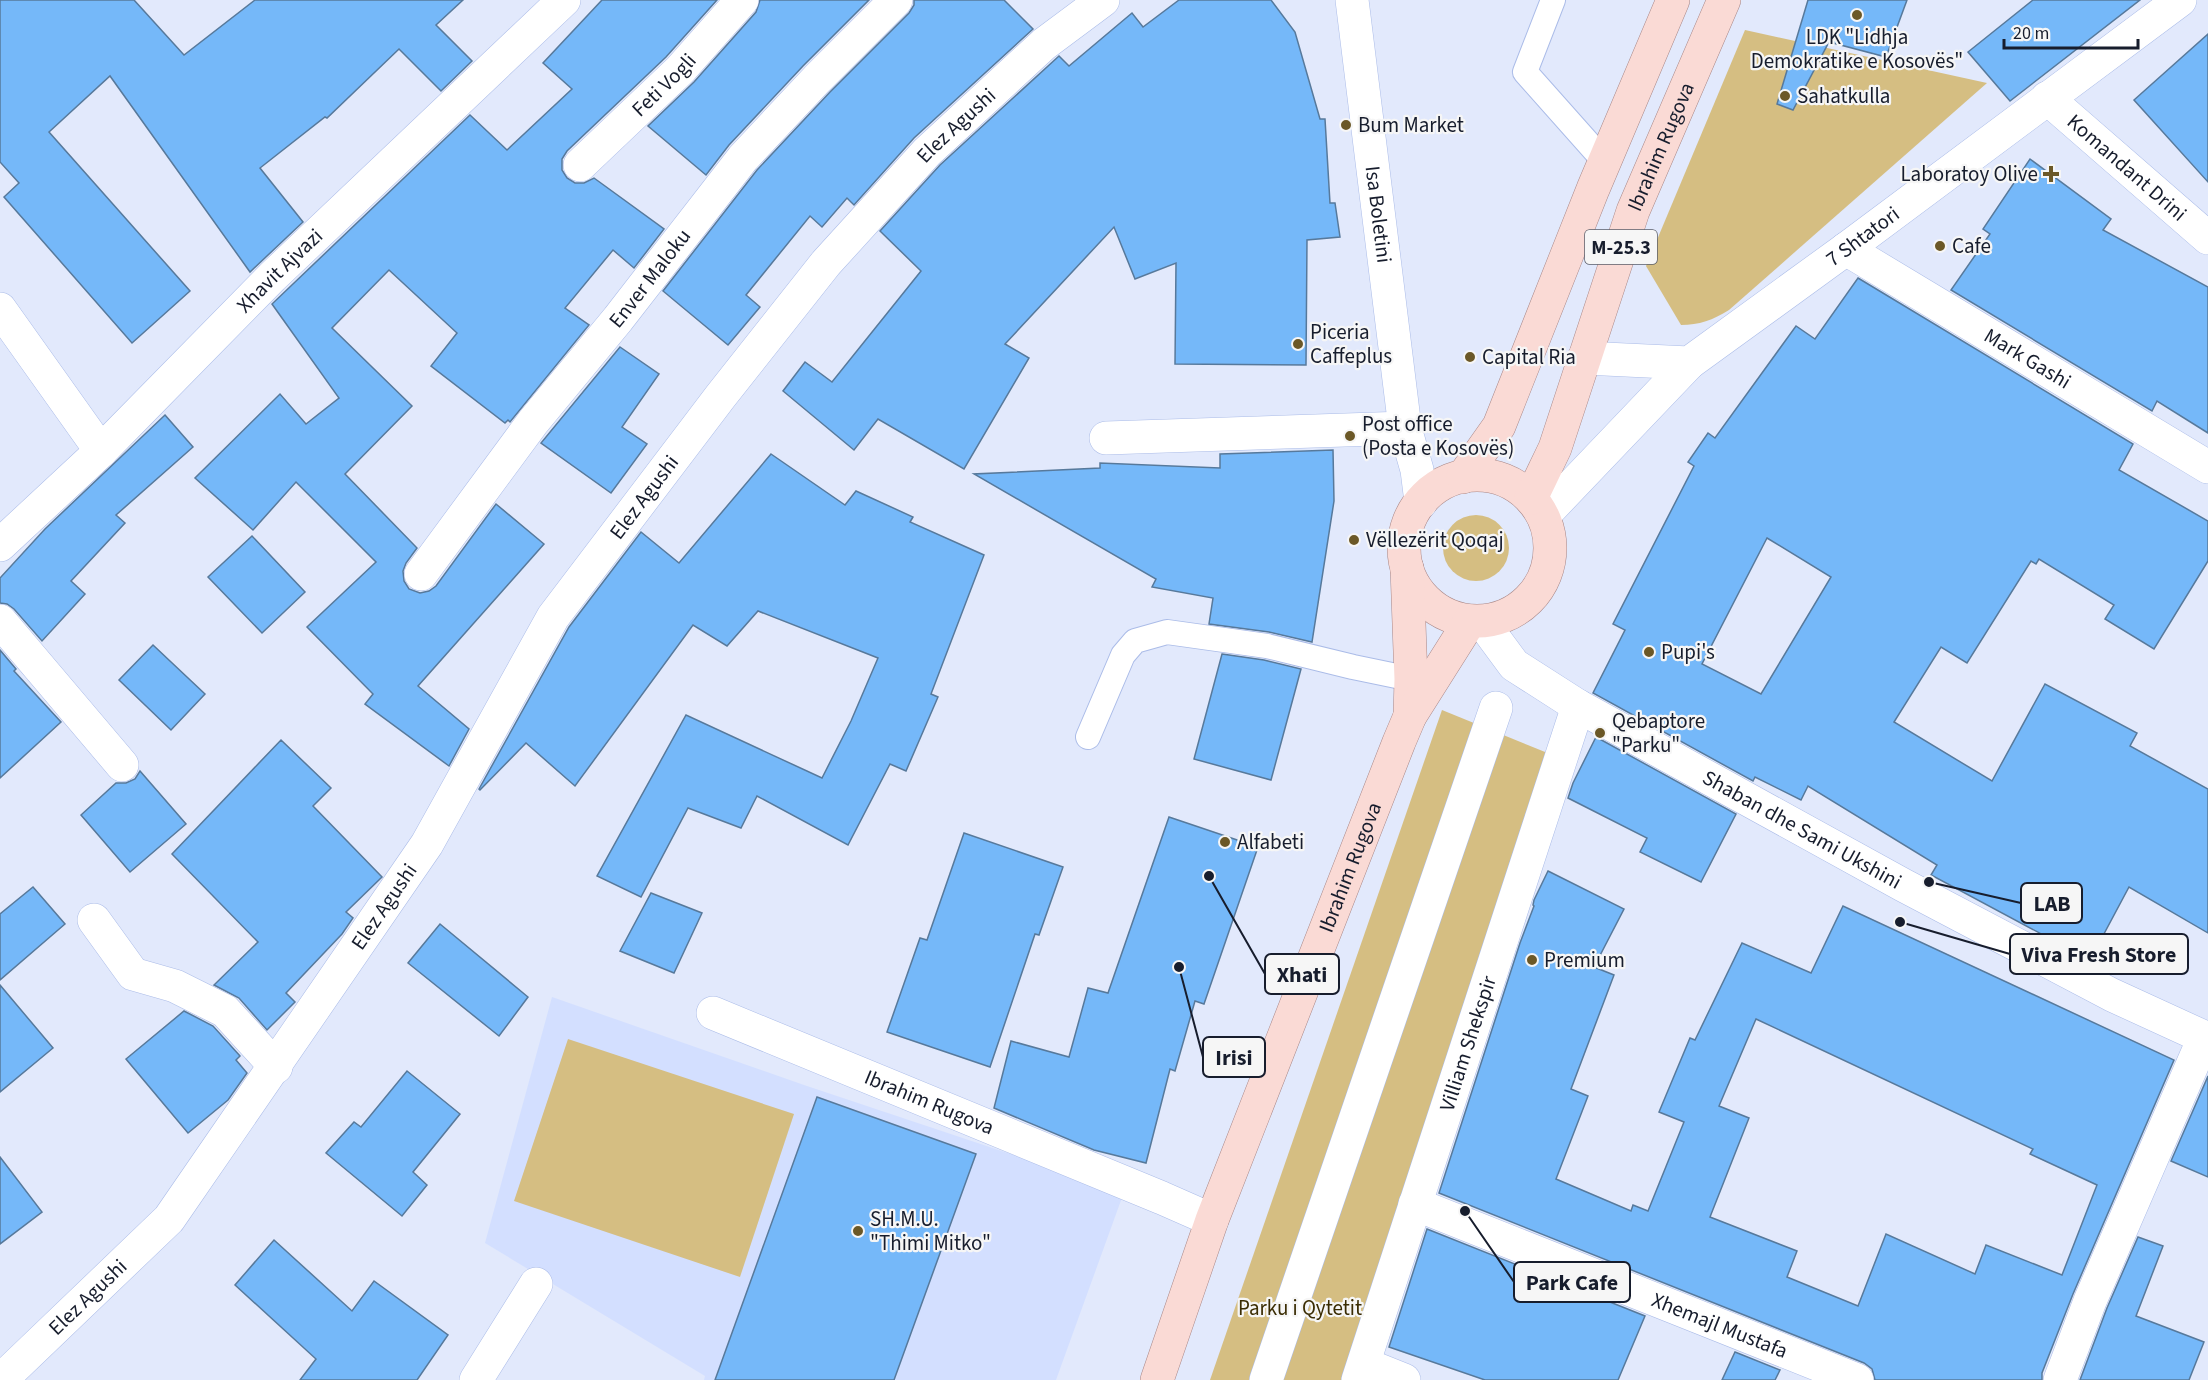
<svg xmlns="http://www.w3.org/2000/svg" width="2208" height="1380" viewBox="0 0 2208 1380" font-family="'Source Sans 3',sans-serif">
  <rect width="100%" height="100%" fill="#e2e9fc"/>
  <path fill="#d3dfff" d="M552,997L804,1085L1124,1192L1056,1380H704L705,1376L485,1243Z"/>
  <g fill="#d5be82">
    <path d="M1745,30L1987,83L1729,310C1713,320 1699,325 1681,325L1646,266Z"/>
    <circle cx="1476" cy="548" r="33"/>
    <path d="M1442,710L1555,756L1341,1380H1210Z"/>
    <path d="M568,1039L794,1114L740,1277L514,1201Z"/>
  </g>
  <g fill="#75b8f9" stroke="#57799b" stroke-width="1.5" fill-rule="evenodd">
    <path d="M0,0H134L184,55L255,0H463L436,25L472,61L441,91L399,49L327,118L325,117L260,168L303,222L250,272L110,76L49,132L190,291L132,343L4,197L19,183L0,162Z"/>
    <path d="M602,0H717L666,57L567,151L562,159V170L567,178L575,183H584L594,178L664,229L634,268L613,250L565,308L589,325L510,422L508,420L505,423L431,366L457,333L389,270L332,328L412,406L345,474L417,548L406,563L403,571L404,581L409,589L420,593L429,591L436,586L496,504L544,544L418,686L469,729L449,766L365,704L373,694L307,627L376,562L296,482L253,530L195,478L280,394L306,424L339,398L272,304L470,115L507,150L572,89L543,63Z"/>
    <path d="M760,0H869L803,66L729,145L706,175L648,126L694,82L756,12Z"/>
    <path d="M914,0H1004L1033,29L914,138L854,205L847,198L822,227L810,216L746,295L760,307L728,345L663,291L757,170L830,92L909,13L914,5Z"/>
    <path d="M1179,0H1271L1295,32L1320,119H1325L1330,203H1335L1340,237L1307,240L1306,365L1175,364L1176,263L1135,279L1114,227L1005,344L1029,358L964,469L878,419L854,450L783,391L805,362L832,382L921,271L880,231L940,165L1059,56L1069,66L1132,13L1143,27Z"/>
    <path d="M1808,0H1907L1886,57L1829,42L1793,110L1777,104Z"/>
    <path d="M2033,0H2140L2010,101L1968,52Z"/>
    <path d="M2208,34V182L2134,100Z"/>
    <path d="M2030,159L2111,219L2103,230L2208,287V433L2157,401L2152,411L1951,290L1990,234L1983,229Z"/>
    <path d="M1858,278L2133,444L2119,470L2208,521V561L2154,649L2105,619L2114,605L2039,559L2036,564L2031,561L1967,663L1941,647L1894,722L1992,781L2045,684L2137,733L2130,746L2208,789V933L2129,887L2090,960L1931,875L1937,865L1808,786L1801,800L1755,777L1753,781L1593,693L1625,630L1613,624L1694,466L1688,462L1708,433L1715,438L1796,326L1815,339ZM1767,538L1831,577L1761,694L1702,664Z"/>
    <path d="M620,347L659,374L622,427L647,444L611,493L541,443Z"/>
    <path d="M165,415L193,447L116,515L125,523L71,581L85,594L42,641L14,609L7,604L0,603V578L45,529Z"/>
    <path d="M1333,450L1334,501L1312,642L1269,632L1209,624L1213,598L1152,587L1156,579L974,474L1100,468V463L1220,468V454Z"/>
    <path d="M771,454L845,505L856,491L913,517L910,522L984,555L931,694L938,697L906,771L890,764L848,845L757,796L741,828L688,808L641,897L597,876L686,715L822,778L851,721L878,658L758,611L727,646L693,625L575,786L526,743L480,790L479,789L569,627L641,532L679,563Z"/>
    <path d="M252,536L305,592L262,633L208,577Z"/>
    <path d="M153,645L205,694L171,730L119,680Z"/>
    <path d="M0,650L16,669L14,671L61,722L0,778Z"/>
    <path d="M1222,654L1264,660L1301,669L1271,780L1194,759Z"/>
    <path d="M1596,737L1736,814L1701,882L1640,852L1647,838L1568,798L1573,783Z"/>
    <path d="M281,740L331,788L313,806L382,877L346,912L353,918L342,934L286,993L295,1002L267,1030L239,998L214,985L258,942L172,854Z"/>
    <path d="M140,771L186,824L130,872L81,815L116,783H126L135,779Z"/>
    <path d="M1169,817L1258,847L1204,1004L1195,1001L1175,1071L1170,1069L1146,1163L1094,1150L994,1108L1011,1041L1069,1057L1088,988L1108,993Z"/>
    <path d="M964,833L1063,867L1039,935L1035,934L990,1067L887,1032L920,938L927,940Z"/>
    <path d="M1548,871L1624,909L1594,967L1614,975L1571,1089L1588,1096L1556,1179L1631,1211L1633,1205L1648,1211L1684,1122L1659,1112L1690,1038L1695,1040L1742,943L1811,973L1843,906L2174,1060L2073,1294L2042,1373V1380H1875L1872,1369L1864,1363L1439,1193L1520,943L1534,906L1533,905L1534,900ZM1756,1019L2033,1149L2030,1154L2097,1185L2062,1275L1986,1245L1975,1274L1886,1234L1858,1306L1787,1277L1797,1251L1710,1217L1749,1118L1719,1106Z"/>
    <path d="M33,887L65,924L0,980V914Z"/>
    <path d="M651,893L702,913L674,973L620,951Z"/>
    <path d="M440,924L528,997L499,1036L408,963Z"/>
    <path d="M0,985L53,1048L0,1092Z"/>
    <path d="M184,1011L213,1026L240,1056L236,1060L247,1073L228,1100L188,1133L126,1059Z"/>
    <path d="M407,1071L460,1114L413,1172L427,1185L402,1216L326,1153L354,1122L361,1127Z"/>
    <path d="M2208,1076V1177L2171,1161Z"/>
    <path d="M817,1097L976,1154L894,1380H715Z"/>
    <path d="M0,1157L42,1212L0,1244Z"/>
    <path d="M1427,1229L1645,1316L1618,1380H1485L1389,1347Z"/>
    <path d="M2138,1237L2163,1246L2136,1316L2204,1342L2189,1380H2080L2107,1308Z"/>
    <path d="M274,1240L352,1311L374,1281L448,1335L417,1380H300L316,1359L235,1285Z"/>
    <path d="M1735,1352L1780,1370L1775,1380H1722Z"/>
  </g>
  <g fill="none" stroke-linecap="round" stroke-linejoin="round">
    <defs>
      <g id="service">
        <path d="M1553,0L1525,72L1605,162"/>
        <path d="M1088,737L1123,655L1135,641L1167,632L1267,646L1353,667L1411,679"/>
      </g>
      <path id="pedestrian" d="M1266,1380L1496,708"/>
      <g id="minor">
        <path id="s1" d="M2047,98L2208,238"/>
        <path id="s2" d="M580,165L680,70L742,0"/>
        <path id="s3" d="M1846,249L2208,467"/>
        <path d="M0,309L101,451"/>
        <path d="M1106,438L1405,428"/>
        <path id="s4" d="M0,545L101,451L272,277L564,0"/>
        <path id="s5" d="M421,574L533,422L618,319L743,158L817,79L896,0"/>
        <path d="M0,621L122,765"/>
        <path d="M94,920L133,974L175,986L225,1011L276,1067"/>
        <path id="s6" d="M713,1013L1162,1198L1212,1220"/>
        <path id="s7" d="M1415,1204L1857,1380"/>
        <path d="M1364,1364L1404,1380"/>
        <path id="s8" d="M1,1380L169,1219L427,844L553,617L720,397L826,263L927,152L1044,44L1103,0"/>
        <path d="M476,1380L536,1284"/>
        <path id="s9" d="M1358,1380L1578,706"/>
        <path d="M2060,1380L2090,1301L2204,1038"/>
      </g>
      <g id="tertiary">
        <path id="s10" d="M1352,0L1405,428L1417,470L1421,502"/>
        <path id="s11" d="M1584,358L1689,363L1846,249L2180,0"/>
        <path d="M1543,516L1689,363"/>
        <path id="s12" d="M1483,623L1514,665L1578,706L1903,885L2112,995L2208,1039"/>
      </g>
      <g id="primary">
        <circle cx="1477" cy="548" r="73"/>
        <path d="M1463,477L1499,426L1593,189L1673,0"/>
        <path id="s13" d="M1531,498L1555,448L1633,211L1724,0"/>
        <path d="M1407,568L1411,679L1410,716"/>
        <path id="s14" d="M1157,1380L1212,1220L1399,742L1410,716L1470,621"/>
      </g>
    </defs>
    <use href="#service" stroke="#abbce8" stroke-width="26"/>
    <use href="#pedestrian" stroke="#abbce8" stroke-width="34"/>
    <use href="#minor" stroke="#abbce8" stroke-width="34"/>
    <use href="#tertiary" stroke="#abbce8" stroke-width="34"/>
    <use href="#primary" stroke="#a98888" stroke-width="34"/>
    <use href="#service" stroke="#fff" stroke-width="24"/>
    <use href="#pedestrian" stroke="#fff" stroke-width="33"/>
    <use href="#minor" stroke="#fff" stroke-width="33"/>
    <use href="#tertiary" stroke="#fff" stroke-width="33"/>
    <use href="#primary" stroke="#fadad5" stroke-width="33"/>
  </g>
  <g fill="#6b5827" stroke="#f6f6f6" stroke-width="2">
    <circle cx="1857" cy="15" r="6"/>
    <circle cx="1785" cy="96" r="6"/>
    <circle cx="1346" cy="125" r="6"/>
    <path d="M2048 165h6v6h6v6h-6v6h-6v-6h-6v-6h6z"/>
    <circle cx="1940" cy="246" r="6"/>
    <circle cx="1298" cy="344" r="6"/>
    <circle cx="1470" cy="357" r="6"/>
    <circle cx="1350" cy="436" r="6"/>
    <circle cx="1354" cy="540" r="6"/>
    <circle cx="1649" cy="652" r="6"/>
    <circle cx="1600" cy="733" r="6"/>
    <circle cx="1225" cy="842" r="6"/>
    <circle cx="1532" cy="960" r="6"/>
    <circle cx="858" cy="1231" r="6"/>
  </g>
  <g text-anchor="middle" stroke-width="4.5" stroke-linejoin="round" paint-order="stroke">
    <rect fill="#f6f6f6" stroke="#5a5e69" stroke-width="1.5" x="1585" y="230" width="72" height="34" rx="4.5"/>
    <g font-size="20" font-weight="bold" fill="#171d2d">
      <text x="1621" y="254">M-25.3</text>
    </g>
    <g font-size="21" fill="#171d2d" stroke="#f6f6f6" text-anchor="start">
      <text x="1857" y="44" text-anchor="middle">LDK "Lidhja<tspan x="1857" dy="24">Demokratike e Kosovës"</tspan></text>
      <text x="1797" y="103">Sahatkulla</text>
      <text x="1358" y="132">Bum Market</text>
      <text x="2038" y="181" text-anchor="end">Laboratoy Olive</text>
      <text x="1952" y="253">Cafe</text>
      <text x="1310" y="339">Piceria<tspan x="1310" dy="24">Caffeplus</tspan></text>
      <text x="1482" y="364">Capital Ria</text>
      <text x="1362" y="431">Post office<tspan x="1362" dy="24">(Posta e Kosovës)</tspan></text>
      <text x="1366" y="547">Vëllezërit Qoqaj</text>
      <text x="1661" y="659">Pupi's</text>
      <text x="1612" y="728">Qebaptore<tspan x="1612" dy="24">"Parku"</tspan></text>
      <text x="1237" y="849">Alfabeti</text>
      <text x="1544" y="967">Premium</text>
      <text x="870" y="1226">SH.M.U.<tspan x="870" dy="24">"Thimi Mitko"</tspan></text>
    </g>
    <g font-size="21" fill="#171d2d" stroke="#f6f6f6">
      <text dy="7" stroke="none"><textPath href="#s2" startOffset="116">Feti Vogli</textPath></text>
      <text dy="7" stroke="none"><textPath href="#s8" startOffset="1584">Elez Agushi</textPath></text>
      <text dy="7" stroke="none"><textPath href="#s13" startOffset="375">Ibrahim Rugova</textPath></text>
      <text dy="7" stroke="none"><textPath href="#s1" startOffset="106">Komandant Drini</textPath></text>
      <text dy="7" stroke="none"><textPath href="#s10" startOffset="216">Isa Boletini</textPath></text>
      <text dy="7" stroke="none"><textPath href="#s11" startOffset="320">7 Shtatori</textPath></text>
      <text dy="7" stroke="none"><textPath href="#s4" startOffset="392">Xhavit Ajvazi</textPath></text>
      <text dy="7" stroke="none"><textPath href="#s5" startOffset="374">Enver Maloku</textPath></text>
      <text dy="7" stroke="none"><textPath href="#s3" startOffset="212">Mark Gashi</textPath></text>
      <text dy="7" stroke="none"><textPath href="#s8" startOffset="1098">Elez Agushi</textPath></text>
      <text dy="7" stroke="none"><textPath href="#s12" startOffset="384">Shaban dhe Sami Ukshini</textPath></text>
      <text dy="7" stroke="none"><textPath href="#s14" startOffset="548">Ibrahim Rugova</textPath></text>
      <text dy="7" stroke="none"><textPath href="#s8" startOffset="612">Elez Agushi</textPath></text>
      <text dy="7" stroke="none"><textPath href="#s9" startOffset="354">Villiam Shekspir</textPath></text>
      <text dy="7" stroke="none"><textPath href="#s6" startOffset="234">Ibrahim Rugova</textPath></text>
      <text dy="7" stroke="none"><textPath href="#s8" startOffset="120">Elez Agushi</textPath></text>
      <text dy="7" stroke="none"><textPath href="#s7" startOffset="328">Xhemajl Mustafa</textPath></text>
    </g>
    <g font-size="21" fill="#3a2c03" stroke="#f6f6f6">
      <text x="1300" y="1315">Parku i Qytetit</text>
    </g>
  </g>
  <path fill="none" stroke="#171d2d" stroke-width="2" d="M1929 882L2021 903M1900 922L2010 954M1209 876L1265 974M1179 967L1203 1057M1465 1211L1514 1282"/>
  <g fill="#171d2d" stroke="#f6f6f6" stroke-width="2">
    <circle cx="1929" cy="882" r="6"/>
    <circle cx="1900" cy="922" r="6"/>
    <circle cx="1209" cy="876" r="6"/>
    <circle cx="1179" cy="967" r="6"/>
    <circle cx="1465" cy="1211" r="6"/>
  </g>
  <g fill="#f6f6f6" stroke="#171d2d" stroke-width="2">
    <rect x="2021" y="883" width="61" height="40" rx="6"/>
    <rect x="2010" y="934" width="178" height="40" rx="6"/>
    <rect x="1265" y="954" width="74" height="40" rx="6"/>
    <rect x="1203" y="1037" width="62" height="40" rx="6"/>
    <rect x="1514" y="1262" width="116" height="40" rx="6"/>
  </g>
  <g font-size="22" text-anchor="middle" font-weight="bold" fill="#171d2d">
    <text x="2052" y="911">LAB</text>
    <text x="2099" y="962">Viva Fresh Store</text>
    <text x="1302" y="982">Xhati</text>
    <text x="1234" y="1065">Irisi</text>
    <text x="1572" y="1290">Park Cafe</text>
  </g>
  <path d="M2004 39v9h134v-9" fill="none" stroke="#171d2d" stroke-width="3"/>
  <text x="2013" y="39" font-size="18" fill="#171d2d" stroke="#f6f6f6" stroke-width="4.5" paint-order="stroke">20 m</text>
</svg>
